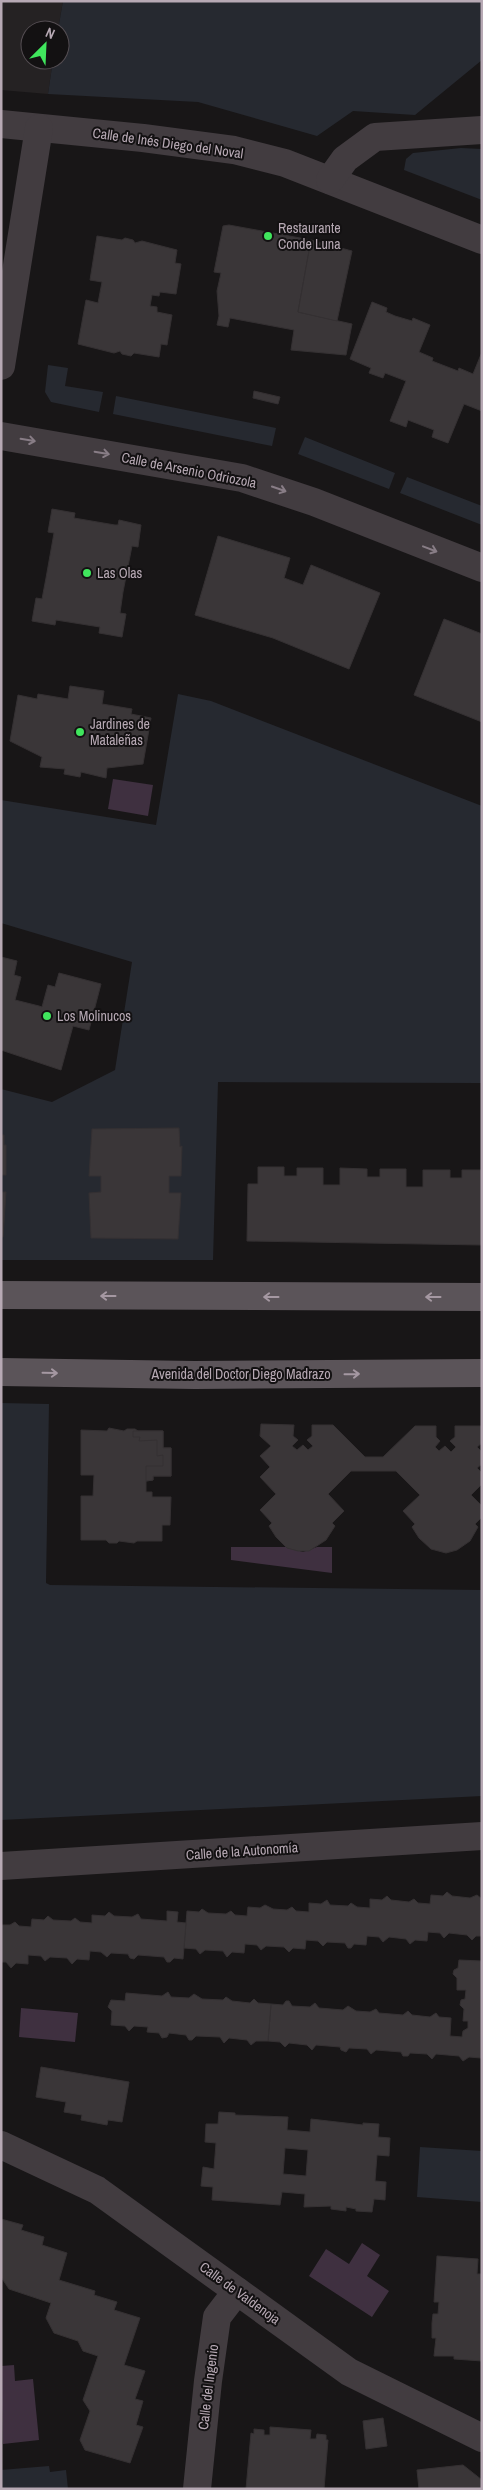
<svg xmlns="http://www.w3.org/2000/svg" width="483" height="2490" viewBox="0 0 483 2490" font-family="'Archivo Narrow',sans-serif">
  <rect width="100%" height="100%" fill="#181617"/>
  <path fill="#252223" d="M1,1H63L58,30H30V60H53L48,94L1,90Z"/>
  <g fill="#262930">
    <path d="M63,1H482V60L415,115L353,111L317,136L198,102L48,94L53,60H60V30H58Z"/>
    <path d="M461,148L482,149V200L404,170L406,159L413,153Z"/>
    <path d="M48,365L68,368L65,386L103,392L99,412L51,402L45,392Z"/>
    <path d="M116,396L276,428L272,446L113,414Z"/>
    <path d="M305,437L395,473L389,489L298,454Z"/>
    <path d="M407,477L482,506V525L400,493Z"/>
    <path d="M178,694L211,701L482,806V1083L218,1082L213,1260H1V1089L52,1102L115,1070L132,962L1,923V800L156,825Z"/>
    <path d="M1,1403L49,1404L46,1583L50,1585L482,1590V1796L1,1820Z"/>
    <path d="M420,2147L482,2151V2202L417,2197Z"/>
    <path d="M49,2466L50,2472L66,2470L68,2489H1V2470Z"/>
  </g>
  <g fill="#3f3040">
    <path d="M113,779L153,785L148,816L108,809Z"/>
    <path d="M231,1547H286L303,1552L317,1547H332V1573L231,1560Z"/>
    <path d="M21,2008L78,2013L75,2042L19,2037Z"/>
    <path d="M362,2243L380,2255L367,2276L389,2291L372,2317L309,2276L326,2249L349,2264Z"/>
    <path d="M14,2365L15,2381L33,2379L39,2440L3,2444L1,2366Z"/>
  </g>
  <g fill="#3a3638" stroke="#343032" fill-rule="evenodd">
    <path d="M229,225L311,240L298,312L352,324L346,355L291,350L294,330L230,318L228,327L217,325L219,316L217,291L221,273L214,272L223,226Z"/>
    <path d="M97,236L122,240L125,238L133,240L135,243L142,241L177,250L175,263L181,264L176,294L160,292L159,296L152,295L150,306L157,307V312L172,315L167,345L161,344L159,357L134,353L131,356L122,354L120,351L114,353L78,344L86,300L98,303L102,282L90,280Z"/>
    <path d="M311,240L352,251L337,321L298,312Z"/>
    <path d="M372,302L387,308L386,312L395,316L412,321L413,318L430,325L419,352L433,358L432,361L458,371L459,368L473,374L482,352V411L464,404L448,443L432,437L434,430L408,420L406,427L390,421L406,381L385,373L383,378L369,373L371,368L350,359Z"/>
    <path d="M254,391L280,397L278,404L253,398Z"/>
    <path d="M52,509L75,513L74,518L115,525H118L119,520L141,525L138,547L132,546L123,592L120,613L126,614L122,637L99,633L100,627L56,620L55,625L32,621L36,598L42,599L46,578L54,533L48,532Z"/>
    <path d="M218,536L290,558L284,578L303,585L311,565L380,593L349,669L273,638L195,615Z"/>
    <path d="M444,619L482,634V722L414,695Z"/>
    <path d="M70,686L104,691L102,704L132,709L131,714L151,718L143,764L107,768L106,778L81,772L80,777L64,774L65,769L40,767L42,757L10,741L18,695L37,699L38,694L68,699Z"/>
    <path d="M1,957L17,961L14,975L21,977L15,1000L39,1006L42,1007L48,985L55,987L59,973L101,984L89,1030L73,1026L61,1070L1,1050Z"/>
    <path d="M179,1128L180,1147L182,1146L181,1176H169V1193H181L178,1239L91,1238L89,1193L101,1192V1176H89L92,1129Z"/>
    <path d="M1,1135H4V1145H6V1175H1Z"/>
    <path d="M258,1167H284V1176H297V1168H323V1185H340V1168L367,1169V1177H380V1169H406V1187H423V1170H450V1178H462V1170H482V1245L247,1241L248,1184H258Z"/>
    <path d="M1,1192H6L3,1237H1Z"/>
    <path d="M261,1424L294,1425L293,1436L298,1440L292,1446L297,1450L303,1445L308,1450L313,1446L307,1440L312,1436V1425H333L365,1457H383L415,1426H436V1437L440,1441L435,1447L439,1451L445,1446L451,1452L456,1447L450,1441L455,1437V1426H482V1443L477,1447L482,1452V1464L477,1468L482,1473V1484L471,1495L482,1506V1517L475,1524L478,1527L470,1541L457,1550L446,1553L431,1549L419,1538L412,1527L415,1524L403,1511L420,1495L396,1471H351L328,1494L344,1511L332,1523L335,1526L326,1540L309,1551H298L287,1548L276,1537L269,1526L272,1523L260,1510L276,1494L260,1477L270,1467L260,1456L271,1446L260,1436Z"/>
    <path d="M109,1428L124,1431L127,1429H135L138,1431H163V1448H171V1476H153V1480L146,1481V1492H152V1497H171L170,1525H162V1541H137L134,1543L119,1541L117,1543H109L106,1540H81V1496H93L94,1475H81V1430L107,1431Z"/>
    <path d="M133,1431H163V1448H171V1476H153V1480L146,1481V1466H163V1455L157,1456V1440L139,1441L140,1437H133Z"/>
    <path d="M447,1892L452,1896L470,1898L477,1895L482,1899V1936H476L472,1940L467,1935L449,1933L444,1938L440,1933L428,1932L427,1941L415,1940L410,1944L406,1939L389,1937L383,1942L379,1937L367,1936L366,1945L354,1944L351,1948H348L345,1943L327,1942L323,1946L318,1941L306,1940L305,1949L293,1948L289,1952L284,1947L266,1946L261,1950L257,1945L245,1944L244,1953L232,1952L227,1957L223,1951L205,1950L200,1954L196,1949L184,1948L187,1911L199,1912L202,1909L208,1913L226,1914L231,1911L235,1915L247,1916L248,1907L260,1908L265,1905L273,1909L287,1910L292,1907L296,1911L309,1912V1903L321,1904L327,1900L330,1905L348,1906L351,1903L357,1907L370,1908V1899L382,1900L387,1896L391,1900L409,1902L414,1899L418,1903L430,1904L431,1895L443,1896Z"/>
    <path d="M167,1911L178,1912L177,1922L186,1923L183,1959L174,1958L170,1962H167L164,1957L138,1955L134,1959L130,1958L128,1954L111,1953L107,1957L101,1952L90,1951L89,1960L77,1959L72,1964L67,1958L50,1957L45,1961L41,1956L28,1955V1964L16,1963L11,1968L6,1962H1V1925H10L15,1922L19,1926L31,1927L32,1919L44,1920L48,1916L53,1920L71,1921L75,1918L80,1922L92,1923V1915L105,1916L109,1912L114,1916L132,1917L138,1914L141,1919L167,1921Z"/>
    <path d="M459,1960L482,1961L481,2058L469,2057L463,2061L459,2056L436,2054L432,2059L427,2054L410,2053L408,2056H403L401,2052L376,2050L371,2054L367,2049L349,2048L346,2052L341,2050L340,2047L316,2045L312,2050L307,2045L289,2043L285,2047L280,2042L268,2041L271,2004L283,2005L286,2001H289L292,2006L310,2007L315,2003L319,2008L343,2010L348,2006L356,2011L370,2012L376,2009L379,2013L403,2015L408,2011L412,2015L430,2017L436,2013L439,2017L451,2018L450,2036L462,2037L463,2031L468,2028V2021H463L464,2009L460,2005L461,2000L465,1999L466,1990H457V1978L453,1974L454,1970L458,1968Z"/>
    <path d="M168,1992L171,1997L189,1998L194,1994L202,1999L223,2000L226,1997L232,2001L250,2003L254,1999L258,2003L271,2004L268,2041H256L251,2045L247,2040L229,2038L224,2043L220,2037L196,2036L192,2040H189L186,2035L169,2033L167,2037L162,2038L159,2033L147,2032L148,2027L134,2026L129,2031L125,2026L111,2025L112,2011L108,2007L111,2000L125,2001L126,1993L162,1996Z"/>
    <path d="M41,2067L129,2082L122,2122L108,2120L107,2125L81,2120L82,2115L64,2112L66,2102L36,2097Z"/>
    <path d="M219,2112L235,2113V2115L288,2117L287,2130L310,2132L311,2119L363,2125V2123L379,2124L378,2137L390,2138L389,2156L377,2155L375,2181L386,2182L385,2200L374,2199L372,2212L356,2211V2209L346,2207V2211L331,2209V2206L304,2207L305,2194L282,2192L280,2205L212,2200L213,2187L201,2186L203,2167L214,2169L216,2143L205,2142L206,2124H218ZM285,2148L308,2150L306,2176L283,2174Z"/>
    <path d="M1,2219L23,2225L21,2230L44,2237L42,2245L67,2253L59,2280L95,2291L94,2295L117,2302L114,2310L140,2318L124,2365L145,2371L135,2399L143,2401L136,2425L143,2427L130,2463L85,2450L80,2440L90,2411L83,2400L98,2356L83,2351L78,2341L54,2333L46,2318L51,2303L9,2289L1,2277Z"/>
    <path d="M437,2256L478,2259L477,2274H482V2361L454,2359V2356H434L436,2338H432V2323L433,2314H438L439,2302H434Z"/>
    <path d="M383,2418L387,2446L366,2449L363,2421Z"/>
    <path d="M270,2427L311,2430L310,2439H316L317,2434L326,2435V2440H328L324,2489H246L251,2433L254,2434V2429L264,2430V2435H270Z"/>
    <path d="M463,2465L482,2480V2489H419L417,2470Z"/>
  </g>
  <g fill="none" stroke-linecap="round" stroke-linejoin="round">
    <g stroke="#423c40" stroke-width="28">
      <path d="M1,124L143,138L234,150L285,163L482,240"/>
      <path d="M330,180L345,159L375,137L482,130"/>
      <path d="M1,366L39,128"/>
      <path d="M1,436L242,478L314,502L482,568"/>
      <path d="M1,1866L482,1836"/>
      <path d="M1,2145L97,2190L349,2372L482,2438"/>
      <path d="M197,2489L208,2381L217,2317L237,2291"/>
    </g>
    <g stroke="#5b5459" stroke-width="28">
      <path d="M1,1295L482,1297"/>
      <path d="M1,1372L195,1375L482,1373"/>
    </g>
  </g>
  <defs><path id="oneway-shaft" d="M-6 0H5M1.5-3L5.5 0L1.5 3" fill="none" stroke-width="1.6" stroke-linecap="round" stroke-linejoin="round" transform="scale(1.25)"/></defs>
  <g stroke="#887d86">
    <use href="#oneway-shaft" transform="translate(28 440) rotate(9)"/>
    <use href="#oneway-shaft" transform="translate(102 453) rotate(10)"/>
    <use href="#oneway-shaft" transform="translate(279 489) rotate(19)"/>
    <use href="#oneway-shaft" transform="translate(430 549) rotate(21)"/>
  </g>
  <g stroke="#a598a2">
    <use href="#oneway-shaft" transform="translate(108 1296) rotate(-180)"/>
    <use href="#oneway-shaft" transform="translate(271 1297) rotate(-180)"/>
    <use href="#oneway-shaft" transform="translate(433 1297) rotate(-180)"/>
    <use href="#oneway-shaft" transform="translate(50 1373) rotate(1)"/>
    <use href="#oneway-shaft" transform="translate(352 1374) rotate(-1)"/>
  </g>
  <g fill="#40e65d" stroke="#131112" stroke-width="2">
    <circle cx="268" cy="236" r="5"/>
    <circle cx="87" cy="573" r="5"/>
    <circle cx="80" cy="732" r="5"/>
    <circle cx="47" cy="1016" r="5"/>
  </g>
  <g text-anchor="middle" stroke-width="4" stroke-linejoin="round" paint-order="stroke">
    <g font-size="14" fill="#b7a9b4" stroke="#131112">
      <text transform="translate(168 143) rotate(8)" y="5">Calle de Inés Diego del Noval</text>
      <text transform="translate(189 470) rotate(11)" y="5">Calle de Arsenio Odriozola</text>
      <text x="241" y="1379">Avenida del Doctor Diego Madrazo</text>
      <text transform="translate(242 1851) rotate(-4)" y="5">Calle de la Autonomía</text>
      <text transform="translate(240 2293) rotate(36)" y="5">Calle de Valdenoja</text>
      <text transform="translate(208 2387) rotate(-83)" y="5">Calle del Ingenio</text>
    </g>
    <g font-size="14" fill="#b7a9b4" stroke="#131112" text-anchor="start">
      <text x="278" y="233">Restaurante<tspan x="278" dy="16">Conde Luna</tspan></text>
      <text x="97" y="578">Las Olas</text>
      <text x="90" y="729">Jardines de<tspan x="90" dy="16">Mataleñas</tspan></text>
      <text x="57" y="1021">Los Molinucos</text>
    </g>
  </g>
  <rect width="483" height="2490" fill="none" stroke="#b7a9b4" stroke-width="5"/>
  <g transform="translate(45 45) rotate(24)"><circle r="24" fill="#131112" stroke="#554e53"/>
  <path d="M0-4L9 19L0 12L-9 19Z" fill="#40e65d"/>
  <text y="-8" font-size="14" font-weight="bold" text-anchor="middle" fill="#b7a9b4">N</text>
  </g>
</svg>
